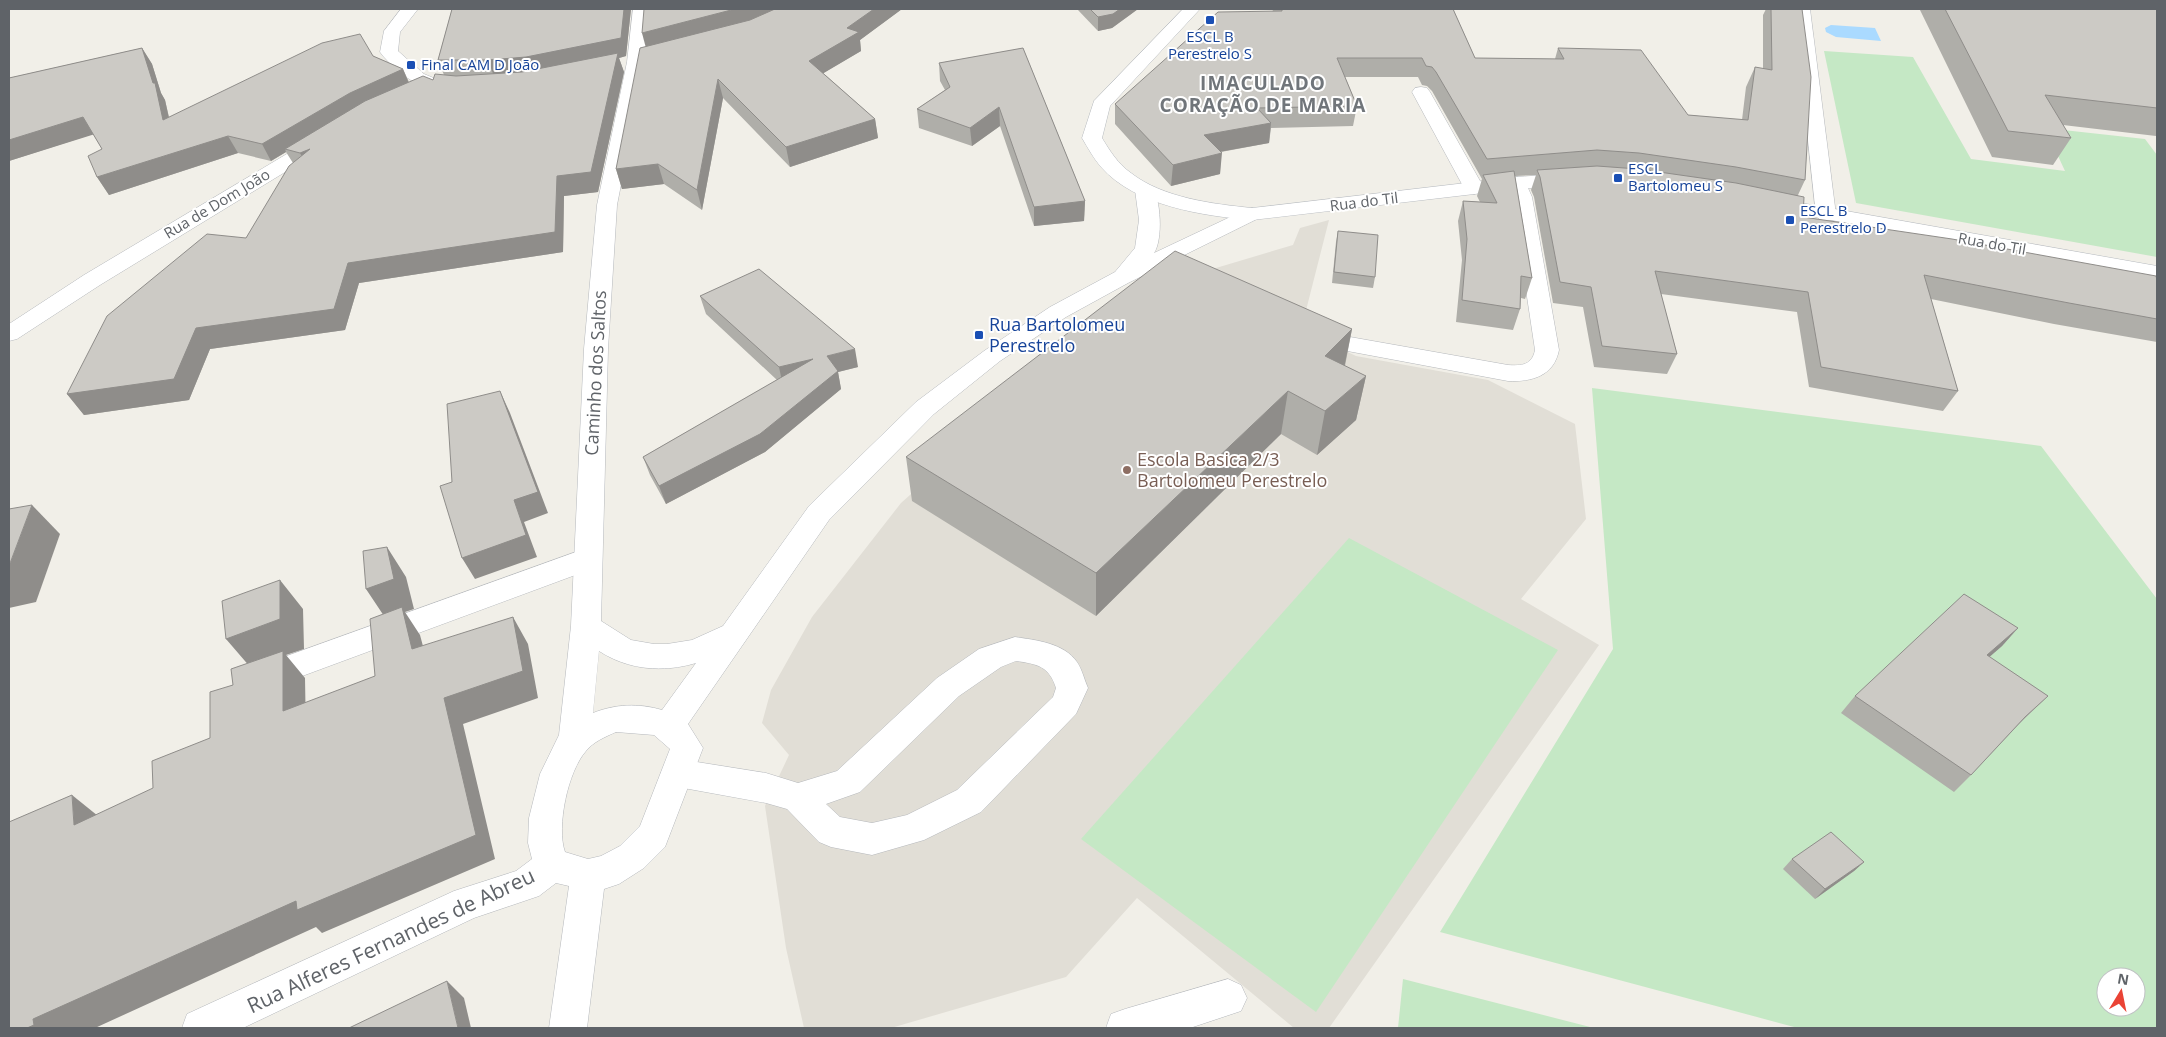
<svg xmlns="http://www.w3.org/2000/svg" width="2166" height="1037" viewBox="0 0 2166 1037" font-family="'Open Sans',sans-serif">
  <rect width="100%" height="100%" fill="#f1efe8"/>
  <path fill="#e1ded6" d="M1329,220L1301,330L1356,356L1488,380L1575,424L1586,519L1521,599L1599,645L1329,1028H1294L1137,898L1066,977L891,1028H804L786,948L765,806L789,755L762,723L771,690L812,617L901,503L965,446L1183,283L1216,268L1293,245L1300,228Z"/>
  <g fill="#c5e8c5" fill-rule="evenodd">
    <path d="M1824,51L1913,57L1971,159L2065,171L2045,128L2145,139L2157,155V257L1856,203Z"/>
    <path d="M1592,388L2041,446L2157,599V1028H1798L1440,932L1613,649ZM2106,977H2136V1007H2106Z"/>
    <path d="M1349,538L1558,650L1316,1012L1081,839Z"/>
    <path d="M1403,979L1594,1028H1398Z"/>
  </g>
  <path fill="#aadaff" d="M1831,25L1875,28L1881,41L1836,37L1826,32L1825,28Z"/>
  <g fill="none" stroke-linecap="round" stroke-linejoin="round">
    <defs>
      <g id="lane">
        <path d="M1794,9H1810L1836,215L1833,219L1826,221L1819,219L1816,215Z"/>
        <path d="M1421,87L1427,88L1430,92L1484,188L1481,192L1474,194L1467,192L1464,188L1412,92L1415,88Z"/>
        <path d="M1517,177L1524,179L1532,197L1559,350C1554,376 1532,382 1508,381L1342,350L1338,345L1342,340L1350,337L1508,365C1522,366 1532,365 1535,350L1512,197L1507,183L1510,179Z"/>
        <path d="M587,548L597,551L601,559L597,567L259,692L248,688L244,679L248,670Z"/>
        <path d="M1015,637C1036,640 1064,643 1077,662C1082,669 1084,679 1088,688L1076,714L981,812L924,840L872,855L831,847L819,842L787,809L766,803L678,787L666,783L661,773L666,763L678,759L766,773L798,783L837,771L937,678L979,649ZM1016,661C1037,664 1049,666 1056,688L1053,697L957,790L907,815L872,823L840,817L826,804L860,792L959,696L1001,667Z"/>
        <path d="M1228,979L1241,985L1247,998L1241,1011L1190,1028H1106L1111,1014L1125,1009Z"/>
      </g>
      <g id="street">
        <path d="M401,9H418L400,32L398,51L424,74L436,79L461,82L464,86L461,90C430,98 402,77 383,56L380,52L384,31Z"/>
        <path d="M633,9H649L645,62L617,205L608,349L601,621L631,640L654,644H667L692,640L723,626L809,506L916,402L984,351L1050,307L1115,272L1135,248L1139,220L1135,190L1138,186L1145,184L1152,186C1161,199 1163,240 1154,253L1245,210L1252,208L1259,210L1262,214L1259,218L1128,283L1066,317L1000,361L934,414L829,520L688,724L703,748L665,847L644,868L619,884L604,889L587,1028H549L569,886L556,883L539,896L474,918L243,1028H182L187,1014L454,891L516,871L532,859L528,843L529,818L540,774L559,735L571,626L584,349L597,205L627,62ZM599,651C628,670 663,673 696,663L662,710C639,703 615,704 593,713ZM616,732L654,735L670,749L640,826L620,846L601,856L588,859L565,852C556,827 568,771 586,751C593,742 605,737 616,732Z"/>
        <path d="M324,134L331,136L334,140L331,144L100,285L17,339L9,341V324L84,275L317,136Z"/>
      </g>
      <g id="secondary">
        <path d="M1183,9H1200L1110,106L1102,138C1110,151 1118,164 1131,173C1163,198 1213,204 1252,208L1517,177L1571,173L1578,175L1581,179L1578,183L1571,185L1517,189L1252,220C1204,216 1135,206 1101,167C1094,159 1088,148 1082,138L1094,101Z"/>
        <path d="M1767,197L2157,266V280L1760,207L1757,203L1760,199Z"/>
      </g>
    </defs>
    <use href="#lane" stroke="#b5b8bc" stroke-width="1"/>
    <use href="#street" stroke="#b5b8bc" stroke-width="1"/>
    <use href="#secondary" stroke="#b6babf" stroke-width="1"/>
    <use href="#lane" fill="#fff" fill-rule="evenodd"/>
    <use href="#street" fill="#fff" fill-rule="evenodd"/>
    <use href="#secondary" fill="#fff" fill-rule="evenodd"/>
  </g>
  <g fill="#afaea9">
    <path d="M452,9H631L626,56L619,58L624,72L598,192L564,196L563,252L359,283L345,330L210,349L189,400L84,415L67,394L246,238L293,163L286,152L271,161L238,153L109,195L97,177L102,149L93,134L9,161V78L142,48L152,64L161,93L165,100L169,117L373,56L403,69L409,82L433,80L444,75L438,60Z"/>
    <path d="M644,9H902L860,40L861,51L823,73L875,119L878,138L790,167L723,98L702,210L664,184L622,189L616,169L646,46Z"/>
    <path d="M1077,9H1138L1112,28L1098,31Z"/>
    <path d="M1272,9H1453L1475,58L1555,59L1558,48L1688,115L1742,120L1746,87L1755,67L1763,69V15L1766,9H1802L1805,180L1798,195L1803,217L2157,280V342L2054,324L1931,299L1958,391L1943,411L1809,387L1797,312L1661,294L1677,354L1667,374L1594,367L1583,307L1553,303L1534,197L1531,190L1536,175L1515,176L1532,278L1525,299L1521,298L1520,309L1513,330L1456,322L1462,260L1458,221L1463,201L1480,202L1477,196L1482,179L1432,91L1427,86L1422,85L1418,77H1345L1357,106L1353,126L1271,128L1269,143L1221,152L1220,174L1171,186L1115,124V104L1273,11Z"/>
    <path d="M1921,9H2157V138L2156,136L2063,125L2071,138L2053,165L1992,157L1920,10Z"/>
    <path d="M1023,48L1085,201L1084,221L1034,226L1000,126L972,146L919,128L917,109L945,90L940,81L939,63Z"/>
    <path d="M1338,231L1375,277L1373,288L1332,283L1336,242Z"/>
    <path d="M700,296L858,367L838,372L841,389L765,452L666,504L650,475L643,457L777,380L706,314Z"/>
    <path d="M1352,329L1345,366L1366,376L1356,420L1317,455L1281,434L1096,616L912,501L906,457Z"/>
    <path d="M2018,628L2002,646L1989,657L2048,696L2019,724L1971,775L1954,792L1841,713L1855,696Z"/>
    <path d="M1792,859L1864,862L1854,871L1815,899L1783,869Z"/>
  </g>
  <g fill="#8f8d8a">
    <path d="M624,9H631L626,56L619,58L624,72L598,192L564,196L563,252L359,283L345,330L210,349L189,400L84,415L67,394L196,328L348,263L495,79L488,60Z"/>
    <path d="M735,9H780L763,18L647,52L642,33Z"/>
    <path d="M874,9H902L860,40L861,51L812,80L809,61L847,28Z"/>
    <path d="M1120,9H1138L1112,28L1098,31V17Z"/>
    <path d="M142,48L152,64L161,93L165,100L173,137L163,120Z"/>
    <path d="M403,69L410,86L285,149L286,152L271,161L262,144L350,93Z"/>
    <path d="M718,79L723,98L702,210L697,190Z"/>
    <path d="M999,107L1000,126L972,146L970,128Z"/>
    <path d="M83,117L95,134L9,161V140Z"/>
    <path d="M875,119L878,138L790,167L786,147Z"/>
    <path d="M1271,123L1269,143L1202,155L1204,135Z"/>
    <path d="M228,136L238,153L109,195L97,177Z"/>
    <path d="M310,149L311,173L300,153Z"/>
    <path d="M1222,153L1220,174L1171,186L1173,165Z"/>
    <path d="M658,164L664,184L622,189L616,169Z"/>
    <path d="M1085,201L1084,221L1034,226V207Z"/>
    <path d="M1352,329L1343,373L1325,356Z"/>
    <path d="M855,349L858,367L838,372L841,389L765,452L666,504L659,486L827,356Z"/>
    <path d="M813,359L783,386L779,367Z"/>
    <path d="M1366,376L1356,420L1317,455L1325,411Z"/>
    <path d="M500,391L510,413L548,513L524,522L537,557L475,579L462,558L514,500Z"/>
    <path d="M1288,391L1281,434L1096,616V573Z"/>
    <path d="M32,505L60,534L36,602L9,608V566Z"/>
    <path d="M387,547L406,577L414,609L405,612L420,635L431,676L386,619L366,589Z"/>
    <path d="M280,580L303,609L304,649L286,655L305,678L306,737L283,711L251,668L226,639Z"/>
    <path d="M513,617L528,644L538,698L463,724L495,859L322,933L316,927L95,1028H27L33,1019L444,698Z"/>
    <path d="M2018,628L2002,646L1971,673L1987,655Z"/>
    <path d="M72,795L103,820L74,825Z"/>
    <path d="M1864,862L1854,871L1815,899L1825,889Z"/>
    <path d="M447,981L464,998L471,1028H458Z"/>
  </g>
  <g fill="#cccac5" stroke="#8f8d8a">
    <path d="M452,9H624L621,38L526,57L488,60H438Z"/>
    <path d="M644,9H735L642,33Z"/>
    <path d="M775,9H874L847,28L859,32L809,61L875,119L786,147L718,79L697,190L658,164L616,169L640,48L750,20Z"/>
    <path d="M1090,9H1120L1113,14L1098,17Z"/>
    <path d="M1282,9H1453L1475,58L1564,59L1558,48L1641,50L1688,115L1748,120L1755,67L1772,70L1771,9H1802L1811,77L1805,180L1736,167L1639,153L1597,150L1487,159L1436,72L1432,67L1426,66L1422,58H1337L1357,106L1257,108L1271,123L1204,135L1222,153L1173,165L1115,104L1218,12L1282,11Z"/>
    <path d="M1945,9H2157V108L2045,95L2071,138L2008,131Z"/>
    <path d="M360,34L373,56L403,69L350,93L262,144L228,136L97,177L88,156L102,149L83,117L9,140V78L142,48L153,83H155L163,120L322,43Z"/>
    <path d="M1023,48L1085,201L1034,207L999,107L970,128L917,109L950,87L939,63Z"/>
    <path d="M618,53L591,172L557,176L555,232L348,263L334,309L196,328L174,379L67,394L107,316L207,234L246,238L289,166L310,149L300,153L285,149L365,101L423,76L433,80L435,74L456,76L522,72Z"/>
    <path d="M1597,166L1638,169L1736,183L1804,197L1803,217L1952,239L2156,276L2157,280V319L2069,303L1924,275L1958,391L1821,367L1808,292L1655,271L1677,354L1602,346L1591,287L1560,282L1540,177L1537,170Z"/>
    <path d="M1514,171L1532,278L1521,276L1520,309L1462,300L1467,239L1463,201L1497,203L1483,175Z"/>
    <path d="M1338,231L1378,235L1375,277L1334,272Z"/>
    <path d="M1175,251L1352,329L1325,356L1366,376L1325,411L1288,391L1096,573L906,457Z"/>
    <path d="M759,269L855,349L827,356L838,371L760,434L659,486L643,457L813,359L779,367L700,296Z"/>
    <path d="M500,391L538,492L514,500L526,535L462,558L440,486L452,482L447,404Z"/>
    <path d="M32,505L9,566V509Z"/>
    <path d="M387,547L394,579L366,589L363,551Z"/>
    <path d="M280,580V619L226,639L222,601Z"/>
    <path d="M1964,594L2018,628L1987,655L2048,696L2025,717L1971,775L1855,696Z"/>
    <path d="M402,607L412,649L513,617L523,671L444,698L476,835L297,910L296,901L33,1019L34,1025L27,1028H9V822L72,795L74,825L153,788L152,761L210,738V692L233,685L231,669L283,651V711L375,676L370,619Z"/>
    <path d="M1831,832L1864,862L1825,889L1792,859Z"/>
    <path d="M447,981L458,1028H349Z"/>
  </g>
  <g fill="#1a4fb4" stroke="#fff" stroke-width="2">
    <rect x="1205" y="15" width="10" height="10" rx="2.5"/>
    <rect x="406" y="60" width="10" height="10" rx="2.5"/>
    <rect x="1613" y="173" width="10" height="10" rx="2.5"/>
    <rect x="1785" y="215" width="10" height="10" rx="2.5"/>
    <rect x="974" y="330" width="10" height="10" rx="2.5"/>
  </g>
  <circle fill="#8d6e63" stroke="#fff" stroke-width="2" cx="1127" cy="470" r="5"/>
  <g text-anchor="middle" stroke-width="4" stroke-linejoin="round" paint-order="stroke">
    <g font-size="15" fill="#164399" stroke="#fff" text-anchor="start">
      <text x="1210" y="42" text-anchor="middle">ESCL B<tspan x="1210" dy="17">Perestrelo S</tspan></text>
      <text x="421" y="70">Final CAM D João</text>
      <text x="1628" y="174">ESCL<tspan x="1628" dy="17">Bartolomeu S</tspan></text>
      <text x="1800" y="216">ESCL B<tspan x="1800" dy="17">Perestrelo D</tspan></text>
    </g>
    <g font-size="15" fill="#5f6368" stroke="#fff">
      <text transform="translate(1364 202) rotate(-7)" y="5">Rua do Til</text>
      <text transform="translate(217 204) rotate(-31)" y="5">Rua de Dom João</text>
      <text transform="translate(1992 244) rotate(10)" y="5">Rua do Til</text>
    </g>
    <g font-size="18" fill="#164399" stroke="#fff" text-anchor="start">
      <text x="989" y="331">Rua Bartolomeu<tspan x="989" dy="21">Perestrelo</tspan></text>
    </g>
    <g font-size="18" fill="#5f6368" stroke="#fff">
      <text transform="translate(596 373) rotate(-87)" y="6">Caminho dos Saltos</text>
    </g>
    <g font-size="18" fill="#785e54" stroke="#fff" text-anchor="start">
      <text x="1137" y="466">Escola Basica 2/3<tspan x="1137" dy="21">Bartolomeu Perestrelo</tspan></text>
    </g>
    <g font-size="19" font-weight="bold" letter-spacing="1" fill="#70757a" stroke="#fff">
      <text x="1263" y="90">IMACULADO<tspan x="1263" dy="22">CORAÇÃO DE MARIA</tspan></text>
    </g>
    <g font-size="21" fill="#5f6368" stroke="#fff">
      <text transform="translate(391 941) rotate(-25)" y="7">Rua Alferes Fernandes de Abreu</text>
    </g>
  </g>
  <rect width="2166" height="1037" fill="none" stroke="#5f6368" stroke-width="20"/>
  <g transform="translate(2121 992) rotate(10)"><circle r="24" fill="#ffffff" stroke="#bfc1c3"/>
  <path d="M0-4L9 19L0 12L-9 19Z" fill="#ea4335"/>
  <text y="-8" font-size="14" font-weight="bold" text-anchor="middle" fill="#5f6368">N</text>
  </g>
</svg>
